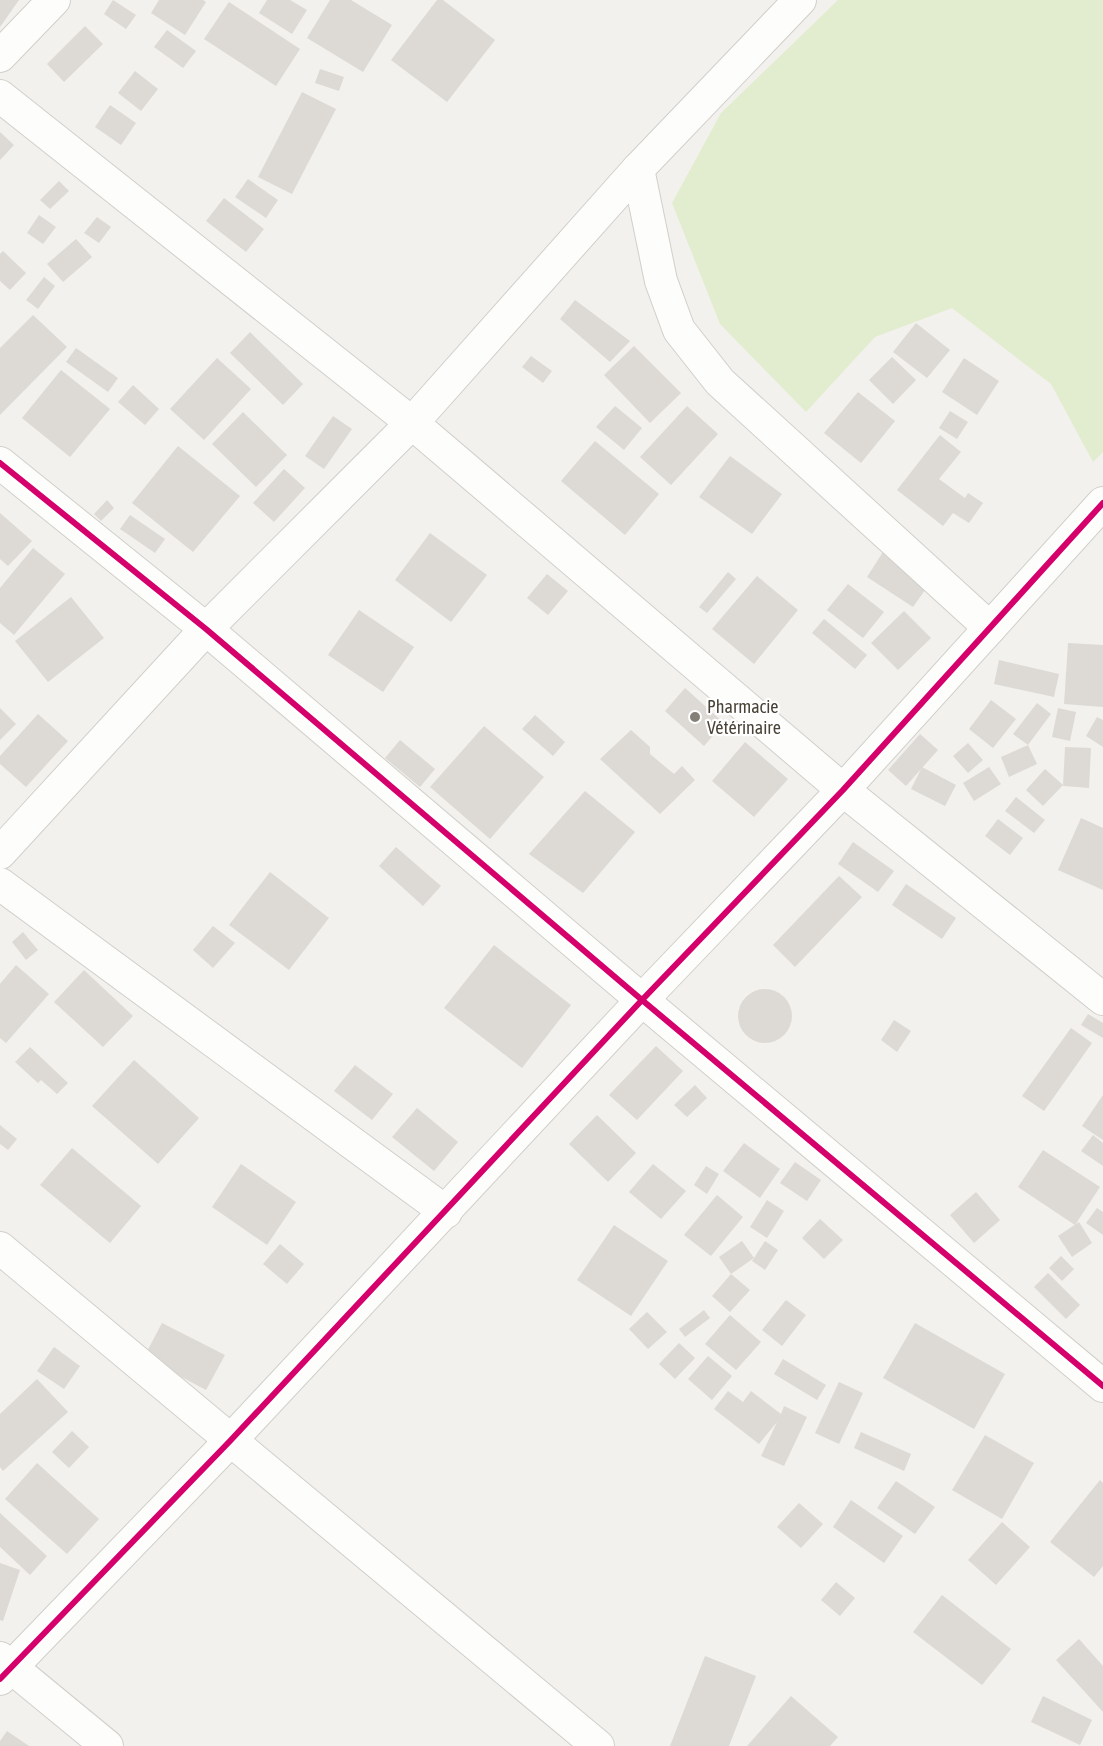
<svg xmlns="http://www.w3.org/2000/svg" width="1103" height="1746" viewBox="0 0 1103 1746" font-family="'Asap Condensed',sans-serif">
  <rect width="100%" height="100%" fill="#f3f1ed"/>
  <path fill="#e1edce" d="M838,0H1103V452L1093,462L1051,384L952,308L875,337L806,412L720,324L672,203L721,113Z"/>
  <g fill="#dddad5">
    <path d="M0,0H19L0,27Z"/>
    <path d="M113,0L136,15L126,29L104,14Z"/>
    <path d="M159,0H203L206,2L185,35L151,13Z"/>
    <path d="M267,0H290L307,10L292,34L259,13Z"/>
    <path d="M330,0H351L392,25L363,72L307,38Z"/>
    <path d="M437,0H443L495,40L447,102L391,60Z"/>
    <path d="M229,2L300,49L276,86L204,39Z"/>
    <path d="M85,26L103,44L64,82L47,64Z"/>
    <path d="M167,30L196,51L183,68L154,47Z"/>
    <path d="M320,69L344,77L339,91L315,83Z"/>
    <path d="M135,71L158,89L141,111L118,93Z"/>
    <path d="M302,92L336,109L292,194L258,177Z"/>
    <path d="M110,105L136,123L121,145L95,127Z"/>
    <path d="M0,132L14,145L0,160Z"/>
    <path d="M248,179L278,200L266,218L235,197Z"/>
    <path d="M59,181L69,191L50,209L40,200Z"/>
    <path d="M224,198L264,229L246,252L206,221Z"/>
    <path d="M39,215L56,227L43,244L27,233Z"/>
    <path d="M97,217L111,227L99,243L84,233Z"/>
    <path d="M76,239L92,257L63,282L47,264Z"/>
    <path d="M3,251L26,273L10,290L0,281V254Z"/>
    <path d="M44,277L55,286L38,309L26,300Z"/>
    <path d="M575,300L630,341L610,362L560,319Z"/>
    <path d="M33,315L67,347L0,415V348Z"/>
    <path d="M916,323L950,350L927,378L893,352Z"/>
    <path d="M250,332L303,384L283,405L230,353Z"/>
    <path d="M634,346L681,393L650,423L604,375Z"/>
    <path d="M76,348L118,378L108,392L66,362Z"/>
    <path d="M531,356L552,371L543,383L522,367Z"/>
    <path d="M892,357L916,380L893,404L869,380Z"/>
    <path d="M217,358L251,389L204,440L170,409Z"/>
    <path d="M964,358L999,381L977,415L942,392Z"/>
    <path d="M61,370L110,409L70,457L22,418Z"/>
    <path d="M133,385L159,409L145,425L118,402Z"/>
    <path d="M858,392L895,421L861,463L824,433Z"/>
    <path d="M615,406L642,428L624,450L596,427Z"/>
    <path d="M687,406L718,434L671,485L640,457Z"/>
    <path d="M950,411L968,422L957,439L939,428Z"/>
    <path d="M243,412L287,455L256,487L212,444Z"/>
    <path d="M333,416L352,429L324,469L305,456Z"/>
    <path d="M940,435L961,452L939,479L965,498L968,493L983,503L969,523L953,513L943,526L897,490Z"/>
    <path d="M595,441L659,494L625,535L561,481Z"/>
    <path d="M178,446L240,496L193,552L132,503Z"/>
    <path d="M730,456L782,494L752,534L699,497Z"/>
    <path d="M284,469L305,488L274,522L253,503Z"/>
    <path d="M107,500L114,508L101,521L94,514Z"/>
    <path d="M0,513L32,541L8,566L0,559Z"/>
    <path d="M130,515L165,539L155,553L120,529Z"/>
    <path d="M430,533L487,575L451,622L395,580Z"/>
    <path d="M33,548L65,574L14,635L0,623V588Z"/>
    <path d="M883,552L930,583L913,607L867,577Z"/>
    <path d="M728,572L736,579L707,613L699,607Z"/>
    <path d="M547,574L568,591L548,615L527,598Z"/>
    <path d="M757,576L798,610L754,664L712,629Z"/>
    <path d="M848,584L884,612L863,638L827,610Z"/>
    <path d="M71,597L104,638L48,682L15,641Z"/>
    <path d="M359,610L414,647L383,692L328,655Z"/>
    <path d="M904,611L931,638L898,670L871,643Z"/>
    <path d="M824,619L867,655L855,669L812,633Z"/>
    <path d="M1068,643L1103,645V707L1064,704Z"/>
    <path d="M999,660L1059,674L1054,697L994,684Z"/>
    <path d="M685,688L724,723L704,746L665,711Z"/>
    <path d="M991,700L1016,719L993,748L969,729Z"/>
    <path d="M1037,703L1051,714L1028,745L1013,734Z"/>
    <path d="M0,708L16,724L0,740Z"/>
    <path d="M1058,708L1076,712L1070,741L1052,737Z"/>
    <path d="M38,714L68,741L26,787L0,764V756Z"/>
    <path d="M535,715L565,742L553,756L522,729Z"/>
    <path d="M1097,717L1103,720V747L1086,736Z"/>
    <path d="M484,726L544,777L490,839L430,787Z"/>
    <path d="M631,730L650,747V754L674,774L682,766L695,780L660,814L600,759Z"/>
    <path d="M920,734L938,750L906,786L888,770Z"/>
    <path d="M400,740L435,769L420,787L385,758Z"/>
    <path d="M745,742L788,779L754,817L712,781Z"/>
    <path d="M968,743L983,760L968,773L953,756Z"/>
    <path d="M1028,745L1037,764L1009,777L1001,757Z"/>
    <path d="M1065,747L1091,748L1089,788L1063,786Z"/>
    <path d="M922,767L956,785L945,806L911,789Z"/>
    <path d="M989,767L1001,784L974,801L963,783Z"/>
    <path d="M1045,769L1063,785L1043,806L1026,790Z"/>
    <path d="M585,791L635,832L583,893L529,854Z"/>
    <path d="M1016,797L1045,820L1034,833L1005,811Z"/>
    <path d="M1081,818L1103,828V890L1058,870Z"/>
    <path d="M998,819L1023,838L1010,855L985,836Z"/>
    <path d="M853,842L894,871L878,892L838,864Z"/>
    <path d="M396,847L441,886L423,906L379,866Z"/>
    <path d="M270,872L329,918L289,970L229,925Z"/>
    <path d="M839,876L862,897L795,967L773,945Z"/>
    <path d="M906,884L956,918L942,939L892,905Z"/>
    <path d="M213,926L235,943L213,968L193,950Z"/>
    <path d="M23,932L38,950L26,960L12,942Z"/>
    <path d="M494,945L571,1005L522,1068L444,1008Z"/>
    <path d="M16,965L49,994L6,1043L0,1038V984Z"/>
    <path d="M84,970L133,1016L103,1047L54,1002Z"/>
    <circle cx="765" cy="1016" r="27"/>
    <path d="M1088,1014L1103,1023V1038L1081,1025Z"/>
    <path d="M894,1020L911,1031L897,1052L881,1040Z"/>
    <path d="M1071,1028L1092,1043L1044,1111L1022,1096Z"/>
    <path d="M656,1046L683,1071L637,1120L609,1095Z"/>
    <path d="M30,1047L68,1083L57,1094L41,1080L38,1083L15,1062Z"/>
    <path d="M134,1060L199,1118L158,1164L92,1106Z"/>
    <path d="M355,1065L393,1094L372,1120L334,1091Z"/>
    <path d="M695,1085L707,1098L687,1117L674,1105Z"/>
    <path d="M1103,1095V1140L1082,1126Z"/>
    <path d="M417,1108L458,1142L434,1171L392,1137Z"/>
    <path d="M597,1115L636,1153L608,1182L569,1144Z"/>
    <path d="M0,1125L17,1139L8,1150L0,1144Z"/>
    <path d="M1093,1135L1103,1143V1166L1081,1151Z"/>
    <path d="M744,1143L780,1169L760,1198L723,1171Z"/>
    <path d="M72,1148L141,1206L110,1243L40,1185Z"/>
    <path d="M1043,1150L1100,1187L1075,1225L1018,1187Z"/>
    <path d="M795,1162L821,1180L807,1201L780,1183Z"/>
    <path d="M241,1164L296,1202L267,1245L212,1207Z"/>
    <path d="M653,1164L686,1191L661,1219L629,1192Z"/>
    <path d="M706,1166L719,1174L707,1194L694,1185Z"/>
    <path d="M976,1192L1000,1220L974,1243L950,1215Z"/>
    <path d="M717,1195L743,1217L711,1256L684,1235Z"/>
    <path d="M767,1200L784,1211L767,1238L750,1227Z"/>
    <path d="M1097,1208L1103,1212V1235L1086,1223Z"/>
    <path d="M820,1219L843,1240L824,1259L802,1238Z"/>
    <path d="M1079,1222L1092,1243L1072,1257L1058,1236Z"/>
    <path d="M614,1225L668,1261L631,1316L577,1280Z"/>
    <path d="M742,1241L754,1258L731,1274L719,1257Z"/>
    <path d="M765,1241L778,1250L765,1270L752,1261Z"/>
    <path d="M280,1244L304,1264L287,1284L263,1264Z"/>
    <path d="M1061,1256L1074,1269L1062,1281L1049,1268Z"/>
    <path d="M1048,1273L1080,1305L1066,1319L1034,1287Z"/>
    <path d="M731,1274L750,1290L730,1312L712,1296Z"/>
    <path d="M786,1300L806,1315L782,1346L762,1330Z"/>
    <path d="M704,1310L710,1318L685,1337L679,1329Z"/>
    <path d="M647,1312L667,1332L648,1349L629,1329Z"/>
    <path d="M730,1315L761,1342L736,1370L705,1344Z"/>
    <path d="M162,1323L225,1355L206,1390L144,1357Z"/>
    <path d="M915,1323L1005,1374L974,1429L883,1378Z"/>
    <path d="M679,1343L695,1358L675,1379L659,1364Z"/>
    <path d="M54,1347L80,1366L64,1389L37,1371Z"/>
    <path d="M708,1356L732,1376L712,1400L688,1379Z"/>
    <path d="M783,1359L826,1385L817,1400L774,1374Z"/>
    <path d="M37,1379L68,1412L3,1471L0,1467V1414Z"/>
    <path d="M839,1382L863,1393L839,1444L815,1433Z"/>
    <path d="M728,1391L743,1402L751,1391L781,1414L784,1406L807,1417L784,1466L761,1456L777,1422L759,1444L714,1409Z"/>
    <path d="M72,1431L89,1447L69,1468L52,1452Z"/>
    <path d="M861,1432L911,1454L904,1471L854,1448Z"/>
    <path d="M985,1435L1034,1463L1002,1519L952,1490Z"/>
    <path d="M37,1463L99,1519L67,1554L5,1499Z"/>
    <path d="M1100,1480L1103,1483V1566L1094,1577L1050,1542Z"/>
    <path d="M896,1481L935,1507L915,1534L877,1508Z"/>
    <path d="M851,1500L903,1536L884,1563L833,1527Z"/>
    <path d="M799,1503L823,1524L801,1548L777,1527Z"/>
    <path d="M0,1513L47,1556L30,1575L0,1547Z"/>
    <path d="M1002,1522L1030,1547L996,1585L968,1560Z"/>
    <path d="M0,1563L20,1570L3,1621L0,1620Z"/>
    <path d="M836,1582L855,1598L840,1616L821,1600Z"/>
    <path d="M942,1595L1011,1649L982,1685L913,1632Z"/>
    <path d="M1079,1639L1103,1666V1712L1056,1660Z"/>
    <path d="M705,1656L756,1676L729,1746H670Z"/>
    <path d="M791,1696L838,1737L830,1746H747Z"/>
    <path d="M1043,1696L1092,1720L1080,1745L1031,1722Z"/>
    <path d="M7,1731L29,1746H0V1741Z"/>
  </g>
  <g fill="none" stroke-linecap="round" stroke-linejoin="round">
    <defs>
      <g id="street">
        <path d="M0,56L54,0"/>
        <path d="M0,96L412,423L843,790L1103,999"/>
        <path d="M638,169L661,281L679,330L720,382L990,628"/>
        <path d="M0,463L206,629L642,1000L1103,1386"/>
        <path d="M0,853L206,629L412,423L638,169L800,0"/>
        <path d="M0,884L446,1212"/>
        <path d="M0,1248L598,1746"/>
        <path d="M0,1658L107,1746"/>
        <path d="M0,1679L230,1441L642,1000L843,790L1103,503"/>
      </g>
    </defs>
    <use href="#street" stroke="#d1cfcb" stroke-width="34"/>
    <use href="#street" stroke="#fdfdfc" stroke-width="32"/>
    <defs>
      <g id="cycleway">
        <path d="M0,463L206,629L642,1000L1103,1386"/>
        <path d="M0,1679L230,1441L642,1000L843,790L1103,503"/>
      </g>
    </defs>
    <use href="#cycleway" stroke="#fff" stroke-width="10"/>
    <use href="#cycleway" stroke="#d6006c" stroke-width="6"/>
  </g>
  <circle fill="#858077" stroke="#fff" stroke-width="2" cx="695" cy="717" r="6"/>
  <g text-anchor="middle" stroke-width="4.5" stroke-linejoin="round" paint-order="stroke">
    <g font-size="18" fill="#4a4338" stroke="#fff" text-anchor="start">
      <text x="707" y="713">Pharmacie<tspan x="707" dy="21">Vétérinaire</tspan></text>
    </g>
  </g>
</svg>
